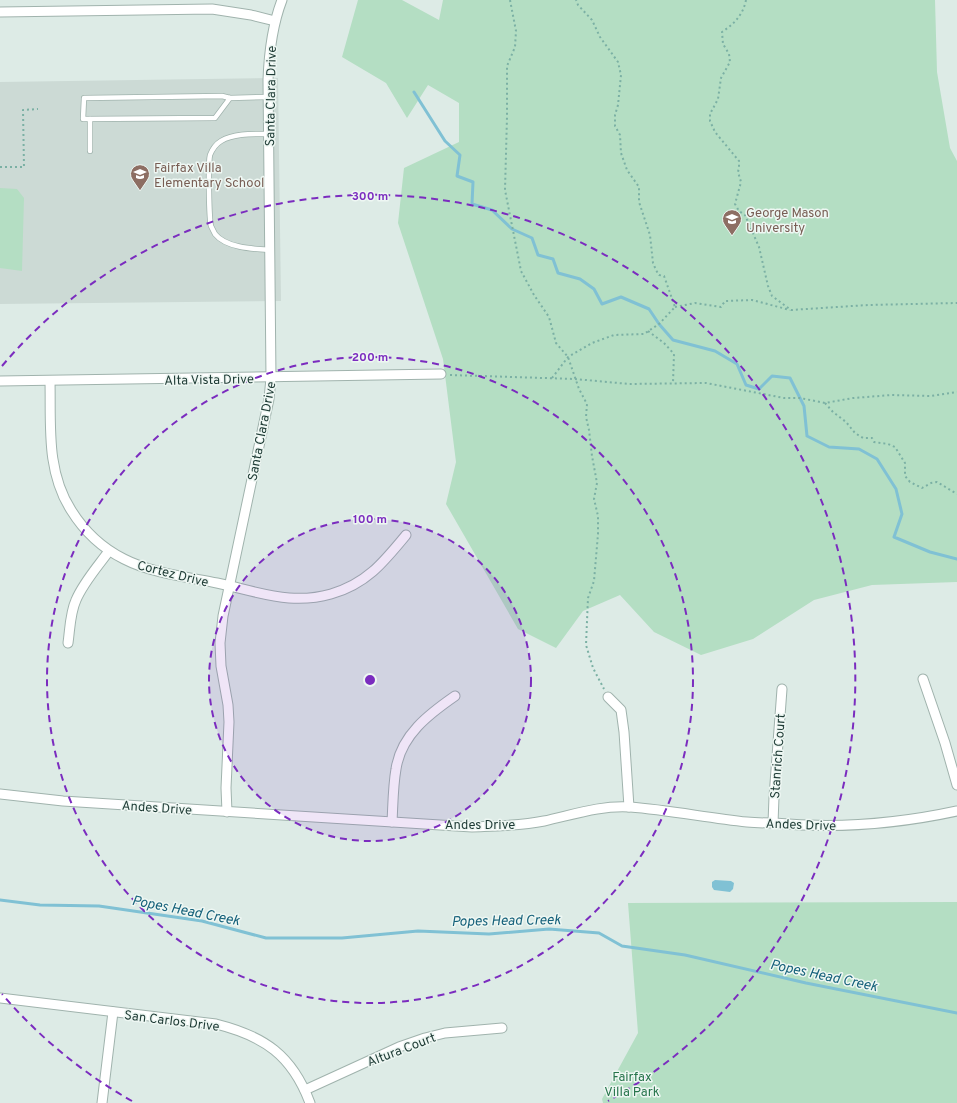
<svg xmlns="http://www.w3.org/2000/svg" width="957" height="1103" viewBox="0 0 957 1103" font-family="Overpass,sans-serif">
  <rect width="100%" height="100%" fill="#ddebe6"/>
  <path fill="#ccdad5" d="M278,78L281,301L0,304V82Z"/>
  <g fill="#b4dec3">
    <path d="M358,0H402L439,20L443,0H935L937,72L950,148L957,161V582L872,585L814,600L753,639L701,655L654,632L620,595L583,611L556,648L518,629L446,504L456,462L443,359L398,223L404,168L459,142V103L428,85L407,118L386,83L342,57Z"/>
    <path d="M0,188L17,189L24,198L22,271L0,268Z"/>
    <path d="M957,902V1103H603L602,1099L638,1033L628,903Z"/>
  </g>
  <path fill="#80c1d4" d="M715,880L731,881L734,883L733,889L730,892L714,890L712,887V882Z"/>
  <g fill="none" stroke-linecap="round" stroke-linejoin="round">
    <g stroke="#80c1d4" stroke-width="3">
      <path d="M414,92L445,141L460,155L457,176L473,182L472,204L492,210L512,229L532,238L538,255L553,259L558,273L580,279L594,289L602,304L621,297L649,309L659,324L673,340L715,351L737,364L746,385L759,389L772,376L790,378L804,406L807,436L829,447L859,449L877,459L896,489L902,514L894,537L930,552L957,559"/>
      <path d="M0,900L40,905L99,906L202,921L266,938H342L418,931L489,934L549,929L599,933L622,946L685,955L806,983L957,1013"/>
    </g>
    <defs>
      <g id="service">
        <path d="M230,98L215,118L83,119L84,98L222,96L230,98L268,97"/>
        <path d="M90,119V151"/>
        <path d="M269,134C254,134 234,133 221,141C216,144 212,150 210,155C208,163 209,219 211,226C212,228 214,232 215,234C226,248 254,249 270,250"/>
      </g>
      <g id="minor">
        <path d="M0,12L212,9L251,15L275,21"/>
        <path d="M0,381L441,374"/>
        <path d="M50,381C51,425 46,471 71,510C84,531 102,548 124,559C151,573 187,577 217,583C241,588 265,596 289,598C303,599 317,598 331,594C366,584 383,563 406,535"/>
        <path d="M68,643C70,629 70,613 76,600C83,583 98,566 109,551"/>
        <path d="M923,679L945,743L957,785"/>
        <path d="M608,697L621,710L624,732L629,807"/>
        <path d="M0,794L63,801L472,827C496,826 520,826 544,821C572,815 601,805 630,807C669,810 708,818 747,822C756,823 765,823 774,823C836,829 897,824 957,811"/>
        <path d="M227,812L226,788L229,722L228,705L221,666L220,643L223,616L269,399L271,378L268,80C269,52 272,26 282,0"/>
        <path d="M392,822C393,804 393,786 396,769C401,735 429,714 455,696"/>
        <path d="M773,823L774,797L782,689"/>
        <path d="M0,998L216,1024C264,1036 292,1055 310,1103"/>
        <path d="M305,1090L399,1047L425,1038L445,1033L502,1028"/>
        <path d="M102,1103L113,1012"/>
      </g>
    </defs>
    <use href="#service" stroke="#a0b3ad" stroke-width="6"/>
    <use href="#minor" stroke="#a0b3ad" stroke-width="11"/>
    <g stroke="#7bb0a4" stroke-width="2" stroke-dasharray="2 3" stroke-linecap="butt">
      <path d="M510,0L516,31L515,47L507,66V117L505,190L521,271L534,295L549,317L556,343L568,357L579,389L587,404L586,417L589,430L592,456L597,483L594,499L598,516V534L594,581L588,598L586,645L593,668L604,689"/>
      <path d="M746,0C743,15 734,24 722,32L723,44L729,54L730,62L721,78L718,99L710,114V121L715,132L739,161V167L738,172L741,182L735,204L739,211L745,215L759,247L768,286L772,296L791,310L868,305L957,303"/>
      <path d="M0,167H24L23,110L38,109"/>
      <path d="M675,307L695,303L721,307L725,301L752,300L790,310"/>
      <path d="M648,331L664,343L674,354L673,383"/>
      <path d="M450,375L575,379L629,384L706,383L784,398H800L825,403L853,398L892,395L931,396L957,392"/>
      <path d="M552,378L568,357L592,343L614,335L644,334L659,324L675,307L664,276L659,275L656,270L653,263L650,235L639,202V187L627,170L621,153L620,135L615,126V115L618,105L621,75L618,62L600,37L592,20L578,5L576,0"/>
      <path d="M825,403L833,412L846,422L855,433L863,438H872L874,442L888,444L895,447L905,463V476L910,482L922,488L931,483L937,482L957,494"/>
    </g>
    <use href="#service" stroke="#fff" stroke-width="4.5"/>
    <use href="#minor" stroke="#fff" stroke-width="9"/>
  </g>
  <circle cx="370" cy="680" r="161" fill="#7b2cbf" fill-opacity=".12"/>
  <g fill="none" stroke="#7b2cbf" stroke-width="2" stroke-dasharray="7 5">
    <circle cx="370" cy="680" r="161"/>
    <circle cx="370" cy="680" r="323"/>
    <path d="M132 1101A484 484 0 0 1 2 994M2 366A484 484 0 1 1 608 1101"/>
  </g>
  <defs>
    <symbol id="school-pin" viewBox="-11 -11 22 30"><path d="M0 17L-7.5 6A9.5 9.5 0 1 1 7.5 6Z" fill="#8d6e63" stroke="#eef7f3"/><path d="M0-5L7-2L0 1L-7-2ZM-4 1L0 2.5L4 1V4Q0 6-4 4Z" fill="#fff"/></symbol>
    <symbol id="university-pin" viewBox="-11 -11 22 30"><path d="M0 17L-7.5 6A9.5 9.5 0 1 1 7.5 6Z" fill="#8d6e63" stroke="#eef7f3"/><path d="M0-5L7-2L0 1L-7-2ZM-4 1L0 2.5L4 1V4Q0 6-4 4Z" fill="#fff"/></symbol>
  </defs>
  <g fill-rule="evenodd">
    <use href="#school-pin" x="129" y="163" width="22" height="30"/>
    <use href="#university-pin" x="721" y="208" width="22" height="30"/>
  </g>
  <g text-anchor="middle" stroke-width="3" stroke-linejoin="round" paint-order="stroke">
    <g font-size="13" fill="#1e3b35" stroke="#eef7f3">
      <text transform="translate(270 96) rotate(-89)" y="5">Santa Clara Drive</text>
      <text transform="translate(209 379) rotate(-1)" y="5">Alta Vista Drive</text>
      <text transform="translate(261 431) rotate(-79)" y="5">Santa Clara Drive</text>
      <text transform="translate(173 573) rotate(14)" y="5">Cortez Drive</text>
      <text transform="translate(777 756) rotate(-86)" y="5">Stanrich Court</text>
      <text transform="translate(157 807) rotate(4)" y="5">Andes Drive</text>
      <text x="480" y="829">Andes Drive</text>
      <text transform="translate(801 824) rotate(2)" y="5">Andes Drive</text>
      <text transform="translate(172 1020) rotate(7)" y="5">San Carlos Drive</text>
      <text transform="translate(401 1049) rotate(-21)" y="5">Altura Court</text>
    </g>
    <g font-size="13" fill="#785e54" stroke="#eef7f3" text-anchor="start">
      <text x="154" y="172">Fairfax Villa<tspan x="154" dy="15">Elementary School</tspan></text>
      <text x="746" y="217">George Mason<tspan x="746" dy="15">University</tspan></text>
    </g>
    <g font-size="13" fill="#26744b" stroke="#eef7f3">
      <text x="632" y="1081">Fairfax<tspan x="632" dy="15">Villa Park</tspan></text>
    </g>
    <g font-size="14" font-style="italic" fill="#15617a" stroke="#eef7f3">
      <text transform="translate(186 910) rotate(11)" y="5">Popes Head Creek</text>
      <text transform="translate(506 920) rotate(-1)" y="5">Popes Head Creek</text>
      <text transform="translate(824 975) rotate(12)" y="5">Popes Head Creek</text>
    </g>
  </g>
  <circle cx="370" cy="680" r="6" fill="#7b2cbf" stroke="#eef7f3" stroke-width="2"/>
  <g font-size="12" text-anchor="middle" font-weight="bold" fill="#7b2cbf" stroke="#eef7f3" stroke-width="3" stroke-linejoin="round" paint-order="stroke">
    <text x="370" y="200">300 m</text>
    <text x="370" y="361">200 m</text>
    <text x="370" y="523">100 m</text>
  </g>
</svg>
